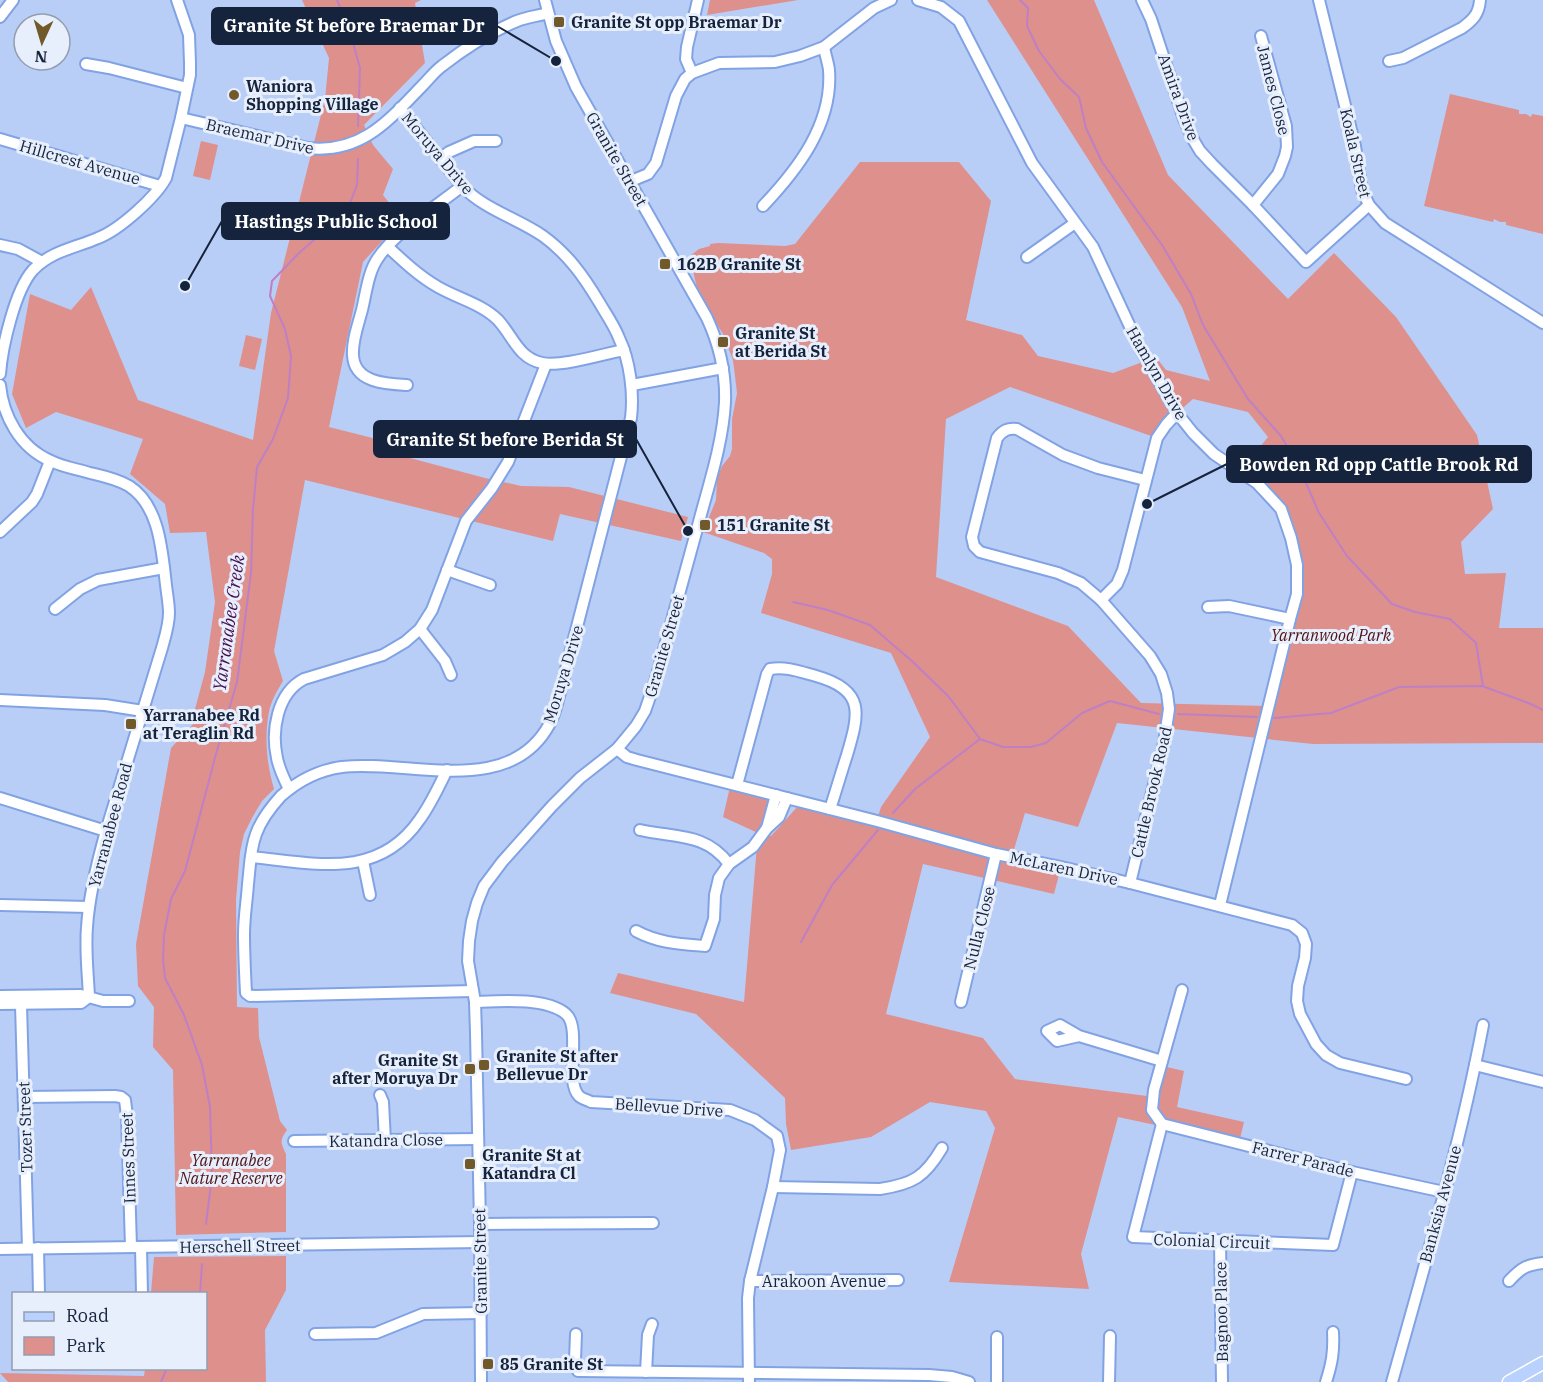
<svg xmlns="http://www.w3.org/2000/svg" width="1543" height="1382" viewBox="0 0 1543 1382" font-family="'IBM Plex Serif',serif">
  <rect width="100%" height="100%" fill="#b9cef7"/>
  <g fill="#de908c" fill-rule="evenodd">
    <path d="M302,0H421L415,3L425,63L364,125L373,145L393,169L383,195L402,219L363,262L329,427L412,448L410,458L485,478L521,486L569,487L688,517L681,541L560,514L553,541L305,480L274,651L283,681C277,691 271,701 269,712C264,738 267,765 274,789L262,801L252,818L244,834L240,852L236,900L237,1007L258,1008L259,1037L280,1121L287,1130C279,1141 281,1143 286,1154V1232L176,1235L173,1070L153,1047L154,1007L138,986L136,944L171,748L205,711L195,709L205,672L215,602L206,532L170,533L165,504L130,474L143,439L56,412L26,428L12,394L30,294L71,310L91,287L138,400L253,440L271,313L325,99L329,58Z"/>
    <path d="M710,0H798L707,15Z"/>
    <path d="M987,0H1094L1168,175L1288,299L1334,253L1396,317L1477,435L1493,509L1461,542L1465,574L1506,573L1499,628H1543V743L1313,744L1117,723L1078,827L1025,813L1012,856L1061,867L1054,894L923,864L886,1014L983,1038L1015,1079L1147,1096L1154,1064L1184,1071L1177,1107L1244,1122L1239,1143L1118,1117L1081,1254L1089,1289L949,1282L995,1128L986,1111L930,1102L871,1137L791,1150L786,1124L785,1098L696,1014L610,993L618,973L744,1002L758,833L723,817L730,787L763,796L770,803L762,829L758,832L771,836L798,806L877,820L881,807L930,737L891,653L761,613L772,574V559L764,553L703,532L716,500L717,479L722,466L730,456L732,449V419L737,393L733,360L723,334L699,297L691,262V255L699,249L710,246V244L718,243L785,246L795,244L860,162H959L991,201L966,320L1022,335L1038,356L1113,373L1156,357L1166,370L1210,381L1182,307ZM1010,387L1157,438L1177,413L1193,399L1248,412L1268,437L1240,471L1281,509L1297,594L1268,706L1141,703L1068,626L936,577L946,419Z"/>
    <path d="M1450,94L1519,110V114H1526L1531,117L1532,114L1543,116V234L1506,225V222H1500L1494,219L1493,222L1424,206Z"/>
    <path d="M201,141L218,145L210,180L193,176Z"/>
    <path d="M246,335L262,339L255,370L239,366Z"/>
    <path d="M286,1256V1290L265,1330L266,1382H8L0,1373L144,1376L145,1369L206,1368V1294L151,1293L154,1257Z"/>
  </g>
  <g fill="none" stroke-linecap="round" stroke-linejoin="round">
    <g stroke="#be80c5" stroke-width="2">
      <path d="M337,0L349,28L360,68L358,126"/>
      <path d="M1020,0L1028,8L1027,26L1039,51L1060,79L1079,97L1086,128L1102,162L1162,245L1191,294L1203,325L1248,399L1281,436L1300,469L1319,513L1347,556L1392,604L1415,612L1450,619L1476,643L1483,686"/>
      <path d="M793,602L828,610L870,625L913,662L949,697L980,739"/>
      <path d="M1178,714L1257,717"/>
      <path d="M1274,718L1331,713L1399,687L1482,686L1531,704L1543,710"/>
      <path d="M893,813L915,789L980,739L1003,747H1031L1046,743L1082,713L1110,701L1159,714"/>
      <path d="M801,942L832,885L878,830"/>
      <path d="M206,1224L212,1176L210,1107L202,1065L184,1015L165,978L163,959L164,935L171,899L185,871L216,754L237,682L251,573L253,509L257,467L273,439L288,398L291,356L285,329L270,296L272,281L299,253L347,211L357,185L358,159"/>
      <path d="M200,1294L202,1264"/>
      <path d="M161,1382L167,1368"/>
    </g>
    <defs>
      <g id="minor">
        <path d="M918,0L941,7L959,21L1032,163L1093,247L1139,346L1177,413L1193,433L1214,454L1257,483L1281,509L1291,538L1297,565V594L1290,619L1220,905"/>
        <path d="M1142,0L1151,19L1184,119L1194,141L1200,151L1212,164L1253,205L1306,262L1369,205"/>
        <path d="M1319,0L1355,146L1362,190L1369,205L1385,223L1543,323"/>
        <path d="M0,17L13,0"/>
        <path d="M1389,61L1403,58L1462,28C1473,20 1479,14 1480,0"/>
        <path d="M86,64L109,68L187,88"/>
        <path d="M692,73L686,59L687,47L698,0"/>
        <path d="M400,108L462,186C485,210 517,218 543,236C568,254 584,277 599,302C606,314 614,325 619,338C630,361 634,393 631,418L557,704C555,710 553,719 549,725C508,799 408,759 342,767C319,770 298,781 281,796C271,807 261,820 256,834C250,850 250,867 248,884C247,900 244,917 244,934C244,953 245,973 246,993L250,996L473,991"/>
        <path d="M181,118L308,148C362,154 389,120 423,85C429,79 435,71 442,66C465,48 490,32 517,21C527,17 538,16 548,13"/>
        <path d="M0,139L160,186"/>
        <path d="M440,159L449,152L474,141H496"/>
        <path d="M631,181L648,174L656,163L676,96L685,79L692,73L719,63L775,62L800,56L824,47L874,8L891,0"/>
        <path d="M1253,205L1278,174L1285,156L1287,147L1286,126L1261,36"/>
        <path d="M763,206C798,169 833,124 829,70C828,62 825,54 824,47"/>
        <path d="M0,245L18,249L42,262"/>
        <path d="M388,247C403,261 419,276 438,287C457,298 482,304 498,320C513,336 518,358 542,363C562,367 603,354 624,350"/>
        <path d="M1027,257L1075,223"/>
        <path d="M0,374C2,347 15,290 33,270C51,251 75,248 98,238C119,230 155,198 166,178L181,118L190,75V63L189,35L177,0"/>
        <path d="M0,385C3,416 20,448 51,461C63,467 77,469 90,473C103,476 117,479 129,486C160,506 162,552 166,585C167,594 169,604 169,613C169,625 165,637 162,648L106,831C97,863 89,895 87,927C85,950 88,974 89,997"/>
        <path d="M407,385C387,384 354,383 353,355C352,341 358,325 362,310C366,294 368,272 378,258C395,232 437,206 462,186"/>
        <path d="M632,385L723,368"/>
        <path d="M0,532L32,502L37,494L50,461"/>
        <path d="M447,570L490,585"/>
        <path d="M1101,600L1117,584L1123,570L1157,438L1166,425L1177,413"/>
        <path d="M1208,607L1229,606L1290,619"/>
        <path d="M55,609L80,589L98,580L164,568"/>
        <path d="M420,629L445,661L451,675"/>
        <path d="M0,700L105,705L143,711"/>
        <path d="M617,749L627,757L637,760L877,821L996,854L1061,867L1130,883L1292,925L1302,933L1306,944L1305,958L1298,986L1297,1001L1300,1014L1316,1044L1326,1055L1340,1063L1406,1079"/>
        <path d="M737,785L767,674L770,669C786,666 801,672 816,676C866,690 859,714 847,755C841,773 836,791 830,809"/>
        <path d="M289,789C284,779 279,769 277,758C271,731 277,693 304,679L383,655L405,642L420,629L432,610L466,521L492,488L508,462L546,364"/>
        <path d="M0,798L106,831"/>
        <path d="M767,828L776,795"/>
        <path d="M640,830C674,838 705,832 729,864"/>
        <path d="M251,857C313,863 378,881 420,819C431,804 439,786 447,770"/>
        <path d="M363,861L370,895"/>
        <path d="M1130,883L1164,743L1169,709L1167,693L1161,674L1150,656L1101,600L1081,583L1058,573L980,552L974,546L972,537L997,438C1003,430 1008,428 1017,429L1063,455L1098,468L1145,480"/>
        <path d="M0,905L89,907"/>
        <path d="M636,931C658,943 680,944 705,946L714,919L715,895L719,878L729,864L753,847L767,828L779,817L787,798"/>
        <path d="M0,996L81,995L103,1001H129"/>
        <path d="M475,1002C499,1001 546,997 566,1014C582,1028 564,1081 579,1096C582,1099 588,1100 591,1102L730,1110L755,1120L777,1136L780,1150L773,1187L750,1281L748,1298L749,1382"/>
        <path d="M961,1002L996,854"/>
        <path d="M0,1004L81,1003L89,997"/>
        <path d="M21,1005L28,1248"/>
        <path d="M1079,1036L1060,1025L1047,1031L1057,1041L1079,1036L1162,1061"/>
        <path d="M1475,1065L1543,1082"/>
        <path d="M380,1095L383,1102L385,1141"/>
        <path d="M24,1097L115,1096L121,1097L125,1100L127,1116L131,1247"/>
        <path d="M1162,1124L1133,1237L1333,1245L1352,1172"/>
        <path d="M1162,1124L1352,1172L1444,1192"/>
        <path d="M1162,1124L1152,1110L1154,1090L1182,990"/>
        <path d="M294,1141L478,1139"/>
        <path d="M773,1187L880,1189C913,1184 925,1177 942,1148"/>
        <path d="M480,1224L653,1223"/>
        <path d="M1220,1241L1222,1382"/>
        <path d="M141,1247L142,1294"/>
        <path d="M38,1248L39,1294"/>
        <path d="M0,1249L480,1242"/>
        <path d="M750,1281L898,1280"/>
        <path d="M1509,1281C1521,1268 1526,1265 1543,1263"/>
        <path d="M315,1334L376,1333L423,1314L481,1313"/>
        <path d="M576,1334L575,1360L578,1371L929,1375L952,1377L969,1382"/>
        <path d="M646,1372L648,1335L652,1324"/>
        <path d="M481,1382L480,1224L476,1033L475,1002L468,961L469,941L472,921L477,903L484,886L502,862L552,806L580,778L617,749L627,737L636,726L645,711L655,682C670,627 685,573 700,518C710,481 723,441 725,402C726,373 719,344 707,318L576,87L556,41L545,0"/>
        <path d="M997,1382V1337"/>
        <path d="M1109,1382L1110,1336"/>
        <path d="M1326,1382C1332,1363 1334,1352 1333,1332"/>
        <path d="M1392,1382C1425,1264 1460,1146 1483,1025"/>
      </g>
      <path id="major" d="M1509,1382L1543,1363"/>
    </defs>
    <use href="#minor" stroke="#81a3e4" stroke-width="14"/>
    <use href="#major" stroke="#fff" stroke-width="15"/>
    <use href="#minor" stroke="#fff" stroke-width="10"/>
    <use href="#major" stroke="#b9d1ff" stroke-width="12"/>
  </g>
  <g fill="#715929" stroke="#e7effd" stroke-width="2">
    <rect x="553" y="16" width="12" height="12" rx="3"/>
    <circle cx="234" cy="95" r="6"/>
    <rect x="659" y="258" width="12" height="12" rx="3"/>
    <rect x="717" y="336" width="12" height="12" rx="3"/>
    <rect x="699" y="519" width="12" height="12" rx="3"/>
    <rect x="125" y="718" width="12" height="12" rx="3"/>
    <rect x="478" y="1059" width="12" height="12" rx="3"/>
    <rect x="464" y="1063" width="12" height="12" rx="3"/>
    <rect x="464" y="1158" width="12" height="12" rx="3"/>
    <rect x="482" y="1358" width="12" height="12" rx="3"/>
  </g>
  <g text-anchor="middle" stroke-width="6" stroke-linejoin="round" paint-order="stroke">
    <g font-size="16" font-weight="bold" fill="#16233c" stroke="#e7effd" text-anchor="start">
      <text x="571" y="28">Granite St opp Braemar Dr</text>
      <text x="246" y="92">Waniora<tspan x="246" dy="18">Shopping Village</tspan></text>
      <text x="677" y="270">162B Granite St</text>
      <text x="735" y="339">Granite St<tspan x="735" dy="18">at Berida St</tspan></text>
      <text x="717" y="531">151 Granite St</text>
      <text x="143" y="721">Yarranabee Rd<tspan x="143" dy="18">at Teraglin Rd</tspan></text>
      <text x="496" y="1062">Granite St after<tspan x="496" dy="18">Bellevue Dr</tspan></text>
      <text x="458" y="1066" text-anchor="end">Granite St<tspan x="458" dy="18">after Moruya Dr</tspan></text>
      <text x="482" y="1161">Granite St at<tspan x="482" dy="18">Katandra Cl</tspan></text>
      <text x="500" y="1370">85 Granite St</text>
    </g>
    <g font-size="16" fill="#16233c" stroke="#e7effd">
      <text transform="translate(1274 90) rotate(76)" y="6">James Close</text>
      <text transform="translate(1179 97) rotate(70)" y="6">Amira Drive</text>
      <text transform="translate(260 136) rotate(13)" y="6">Braemar Drive</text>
      <text transform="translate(438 153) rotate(50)" y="6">Moruya Drive</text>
      <text transform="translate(1356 153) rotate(77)" y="6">Koala Street</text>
      <text transform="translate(617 159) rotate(60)" y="6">Granite Street</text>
      <text transform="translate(80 162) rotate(16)" y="6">Hillcrest Avenue</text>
      <text transform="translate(1157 373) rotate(60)" y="6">Hamlyn Drive</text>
      <text transform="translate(664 646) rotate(-74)" y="6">Granite Street</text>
      <text transform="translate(563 674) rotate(-73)" y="6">Moruya Drive</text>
      <text transform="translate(1151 792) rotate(-77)" y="6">Cattle Brook Road</text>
      <text transform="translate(110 825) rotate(-75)" y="6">Yarranabee Road</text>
      <text transform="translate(1064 868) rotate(12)" y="6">McLaren Drive</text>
      <text transform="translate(979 928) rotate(-76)" y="6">Nulla Close</text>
      <text transform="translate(669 1107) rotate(4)" y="6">Bellevue Drive</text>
      <text transform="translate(25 1127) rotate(-92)" y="6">Tozer Street</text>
      <text transform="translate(386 1140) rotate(-1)" y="6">Katandra Close</text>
      <text transform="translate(128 1158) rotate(-92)" y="6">Innes Street</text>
      <text transform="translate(1303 1159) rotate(14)" y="6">Farrer Parade</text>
      <text transform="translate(1440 1204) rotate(-75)" y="6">Banksia Avenue</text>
      <text transform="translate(1212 1241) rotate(2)" y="6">Colonial Circuit</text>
      <text transform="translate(240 1246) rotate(-1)" y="6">Herschell Street</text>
      <text transform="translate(480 1261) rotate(-91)" y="6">Granite Street</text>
      <text x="824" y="1287">Arakoon Avenue</text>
      <text transform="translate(1221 1312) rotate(-91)" y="6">Bagnoo Place</text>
    </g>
    <g font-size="16" font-style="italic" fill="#4d1113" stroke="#e7effd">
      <text x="1331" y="641">Yarranwood Park</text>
      <text x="231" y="1166">Yarranabee<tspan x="231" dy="18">Nature Reserve</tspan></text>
    </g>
    <g font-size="18" font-style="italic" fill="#470e4e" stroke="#e7effd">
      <text transform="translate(229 623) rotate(-82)" y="6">Yarranabee Creek</text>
    </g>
  </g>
  <path fill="none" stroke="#16233c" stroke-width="2" d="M556 61L497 26M185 286L222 221M688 531L636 439M1147 504L1227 464"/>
  <g fill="#16233c" stroke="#e7effd" stroke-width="2">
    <circle cx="556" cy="61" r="6"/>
    <circle cx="185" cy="286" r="6"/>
    <circle cx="688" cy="531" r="6"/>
    <circle cx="1147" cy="504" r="6"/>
  </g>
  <g fill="#16233c" stroke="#16233c" stroke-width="2">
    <rect x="212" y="8" width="285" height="36" rx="6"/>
    <rect x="222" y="203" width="227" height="36" rx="6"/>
    <rect x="374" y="421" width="262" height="36" rx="6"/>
    <rect x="1227" y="446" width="304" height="36" rx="6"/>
  </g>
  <g font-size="18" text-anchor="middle" font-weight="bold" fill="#fff">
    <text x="354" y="32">Granite St before Braemar Dr</text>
    <text x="336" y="228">Hastings Public School</text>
    <text x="505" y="446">Granite St before Berida St</text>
    <text x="1379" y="471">Bowden Rd opp Cattle Brook Rd</text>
  </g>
  <rect x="12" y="1292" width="195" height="78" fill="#e7effd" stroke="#939db0" stroke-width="1.5"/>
  <rect x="24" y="1312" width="30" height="9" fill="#b9d1ff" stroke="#939db0" stroke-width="1.5"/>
  <text x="66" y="1322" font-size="18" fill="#16233c">Road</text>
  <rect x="24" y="1337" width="30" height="18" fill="#de908c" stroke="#939db0" stroke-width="1.5"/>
  <text x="66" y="1352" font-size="18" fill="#16233c">Park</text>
  <g transform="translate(42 42) rotate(184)"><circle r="28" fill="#e7effd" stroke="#939db0" stroke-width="1.5"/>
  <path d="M0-4.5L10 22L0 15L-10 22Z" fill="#715929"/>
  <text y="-9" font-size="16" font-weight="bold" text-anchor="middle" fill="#16233c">N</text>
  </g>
</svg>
